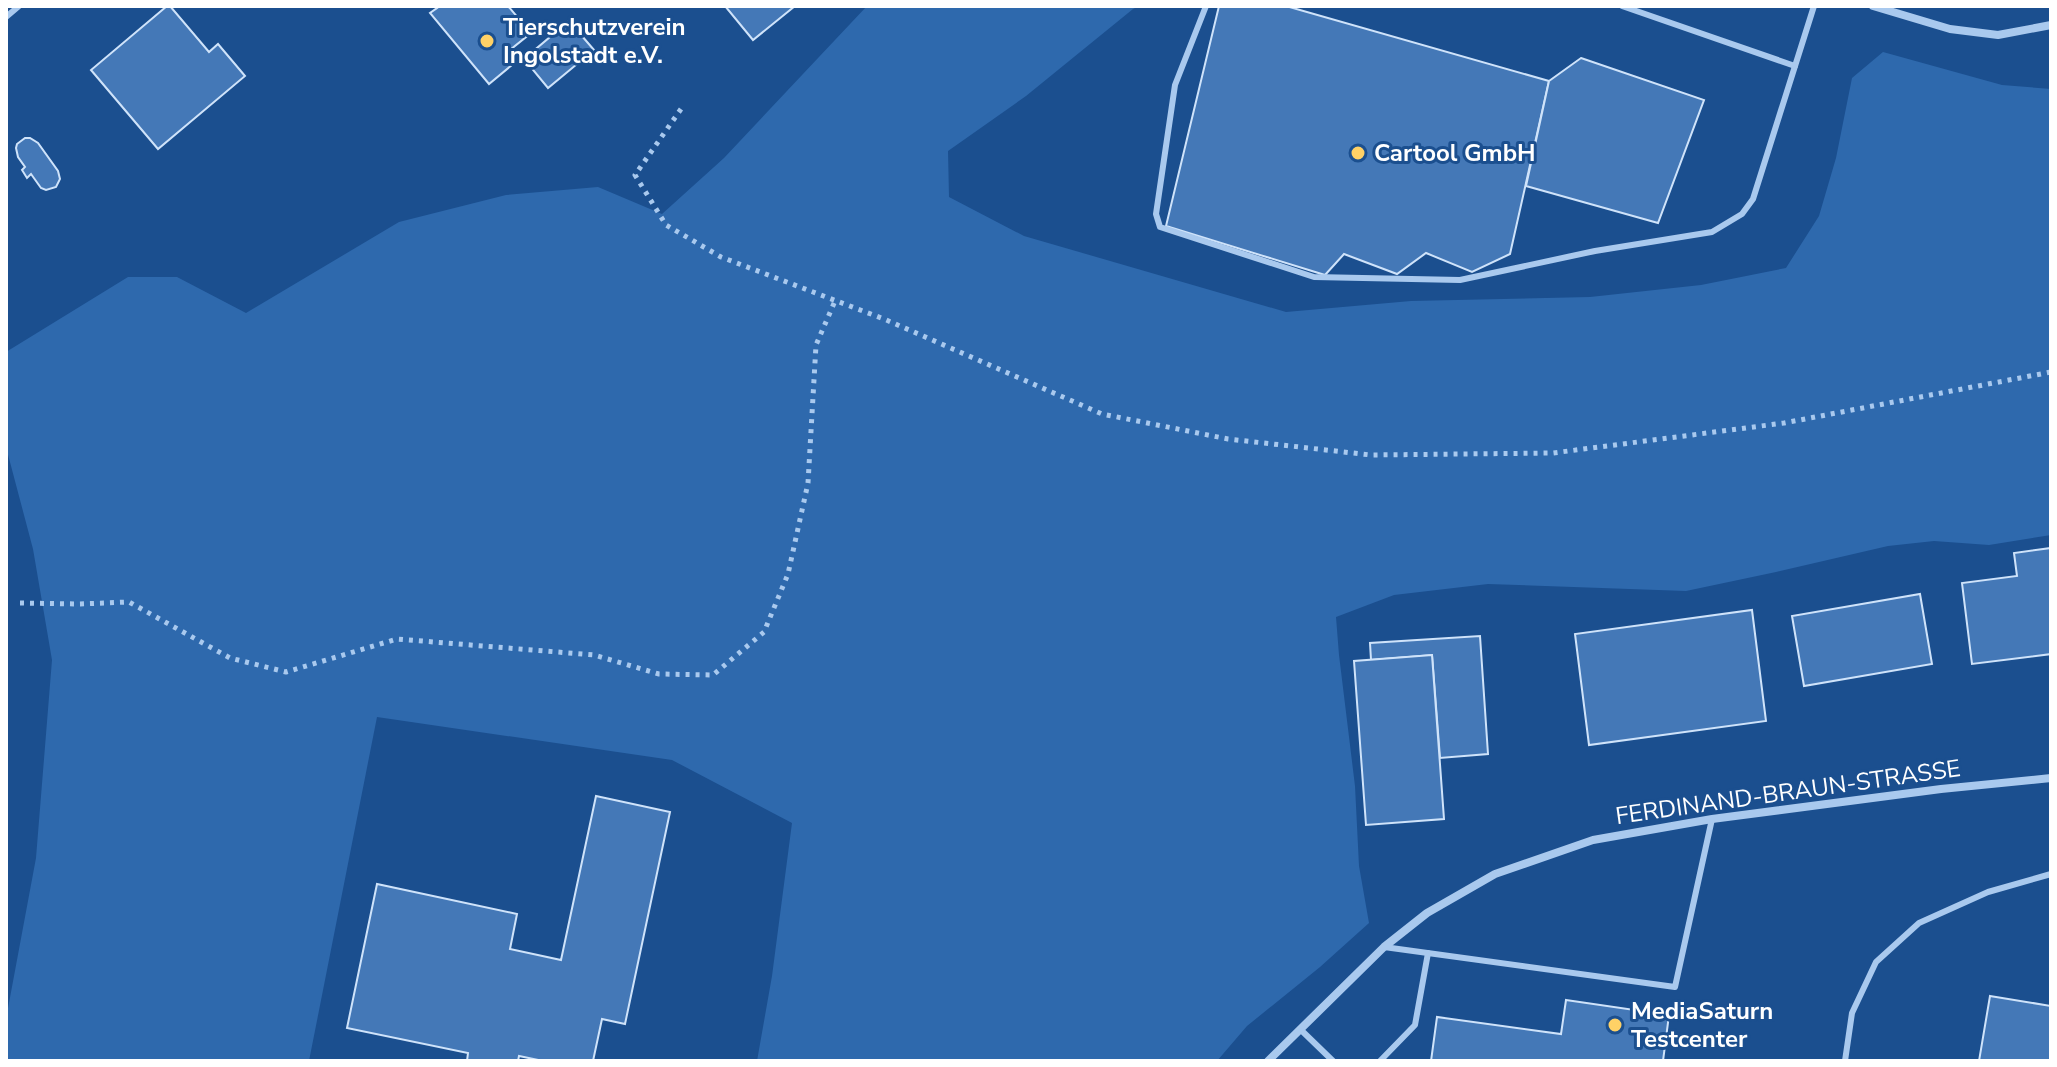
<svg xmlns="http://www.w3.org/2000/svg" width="2057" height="1067" viewBox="0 0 2057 1067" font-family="'Nunito Sans',sans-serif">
  <rect width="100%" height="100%" fill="#1b4f8f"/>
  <path fill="#2e69ad" d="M867,6H1139L1133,9L1026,96L948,151L949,197L1024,236L1286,312L1411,301L1590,297L1701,285L1786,268L1819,216L1836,158L1852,78L1883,52L2002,85L2051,89V535L1989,545L1934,541L1888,546L1776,572L1686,591L1488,584L1394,595L1336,617L1339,655L1355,786L1359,866L1369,923L1320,967L1247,1026L1217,1061H757L772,976L792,823L672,760L377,717L309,1061H6V1019L36,858L52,660L33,549L6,447V352L128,277H177L246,313L399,222L506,195L598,187L662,214L724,158Z"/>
  <g fill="#4478b7" stroke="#cfe3fa" stroke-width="2">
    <path d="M167,6H170L209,52L218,44L245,76L158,149L91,70Z"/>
    <path d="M435,6H508L531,33L510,50L518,60L489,84L430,13L437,8Z"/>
    <path d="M725,6H795L753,40Z"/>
    <path d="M1219,6H1286L1549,81L1510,254L1472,272L1426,253L1397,274L1344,254L1325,275L1166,226Z"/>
    <path d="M569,21L594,50L548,88L524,59Z"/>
    <path d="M1581,58L1704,100L1658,223L1526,186L1549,81Z"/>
    <path d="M25,138H30L38,143L58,171L60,179L56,187L46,190L41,188L31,174L27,178L22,170L25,167L18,157L16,148L17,144Z"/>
    <path d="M2051,548V654L1972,664L1962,583L2017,576L2014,553Z"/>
    <path d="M1920,594L1932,664L1804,686L1792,616Z"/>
    <path d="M1752,610L1766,721L1589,745L1575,634Z"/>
    <path d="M1480,636L1488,754L1440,758L1432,655L1371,660L1370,643Z"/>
    <path d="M1432,655L1444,819L1366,825L1354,661Z"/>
    <path d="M596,796L670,812L625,1024L602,1019L593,1061H543L519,1056L518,1061H467L468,1053L347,1028L377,884L517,914L510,949L561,960Z"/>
    <path d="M1990,996L2051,1006V1061H1979Z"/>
    <path d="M1566,1000L1669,1015L1663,1061H1431L1437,1017L1561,1034Z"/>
  </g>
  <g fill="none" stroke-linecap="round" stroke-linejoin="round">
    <g stroke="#a9c9ee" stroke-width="5" stroke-dasharray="4 6" stroke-linecap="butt">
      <path d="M681,109L635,175L666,225L721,257L884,319L1102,414L1228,439L1371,455L1553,453L1784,423L2051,372"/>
      <path d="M20,603L80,604L129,602L230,658L286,672L397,639L594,655L659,674L713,675L764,632L788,574L808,483L816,345L835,301"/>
    </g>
    <g stroke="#a9c9ee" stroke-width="6">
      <path d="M1206,6L1175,85L1156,214L1160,227L1314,277L1460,280L1595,251L1712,232L1742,214L1753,199L1814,6"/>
      <path d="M1622,6L1795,66"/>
      <path d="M6,17L19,6"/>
      <path d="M1384,947L1675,987L1712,819"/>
      <path d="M1300,1029L1333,1061"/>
      <path d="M1380,1061L1415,1025L1428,953"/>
      <path d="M1845,1061L1852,1013L1876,962L1919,923L1988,892L2051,874"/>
    </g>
    <g stroke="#a9c9ee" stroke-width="8">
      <path d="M1873,6L1950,29L1998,35L2051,25"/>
      <path d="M1268,1061L1384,947L1427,913L1495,874L1593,840L1712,819L1941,789L2051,778"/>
    </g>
  </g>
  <g fill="#ffd166" stroke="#1b4f8f" stroke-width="3">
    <circle cx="487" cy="41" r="8"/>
    <circle cx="1358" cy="153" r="8"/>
    <circle cx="1615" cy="1025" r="8"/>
  </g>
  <g text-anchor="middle" stroke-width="6" stroke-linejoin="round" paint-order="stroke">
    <g font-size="24" font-weight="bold" fill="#fff" stroke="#1b4f8f" text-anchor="start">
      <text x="503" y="35">Tierschutzverein<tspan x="503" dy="28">Ingolstadt e.V.</tspan></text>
      <text x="1374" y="161">Cartool GmbH</text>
      <text x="1631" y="1019">MediaSaturn<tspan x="1631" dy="28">Testcenter</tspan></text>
    </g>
    <g font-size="24" fill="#fff" stroke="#1b4f8f">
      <text transform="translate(1788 792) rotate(-8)" y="8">FERDINAND-BRAUN-STRASSE</text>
    </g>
  </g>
  <rect width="2057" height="1067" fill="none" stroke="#ffffff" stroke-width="16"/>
</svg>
